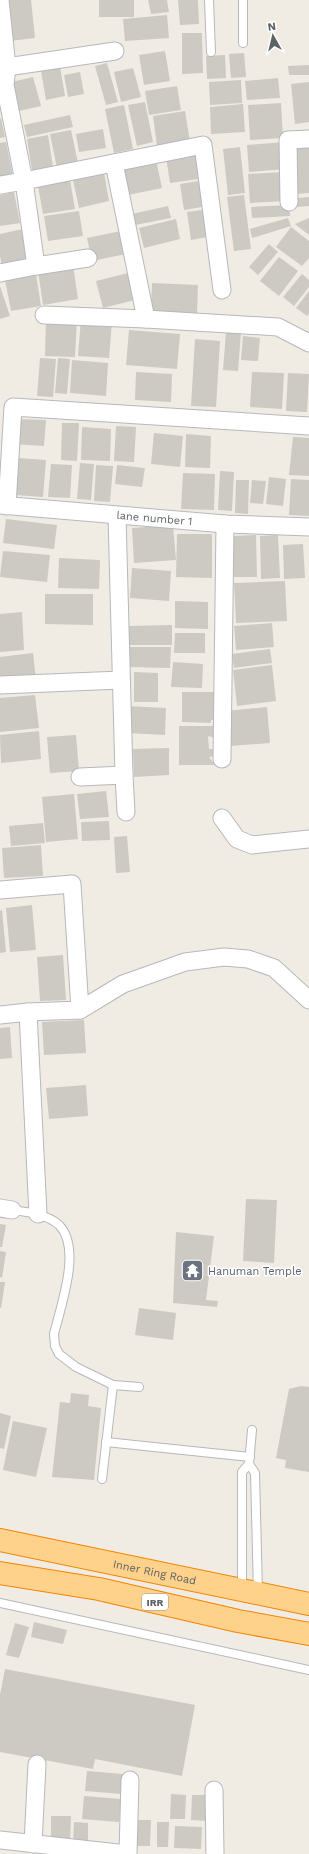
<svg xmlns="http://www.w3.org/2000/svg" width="309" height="1854" viewBox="0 0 309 1854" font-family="'Work Sans',sans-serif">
  <rect width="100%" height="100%" fill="#f0ece4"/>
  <g fill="#cdc9c3">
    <path d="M5,0H31L35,38L10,41Z"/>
    <rect x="99" y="0" width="35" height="17"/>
    <path d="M148,0H167L169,12L151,14Z"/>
    <path d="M178,0H198L199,24L180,25Z"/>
    <path d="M167,15L169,38L125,41L123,19Z"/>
    <path d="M182,33H202L203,73L182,74Z"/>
    <path d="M165,51L170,81L144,85L139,55Z"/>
    <path d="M244,53L246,77L231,78L229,54Z"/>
    <path d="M225,55L226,78L207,79L206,56Z"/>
    <path d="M107,63L118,102L106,105L95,66Z"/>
    <path d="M309,65V75H289L288,66Z"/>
    <path d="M60,67L65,96L46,100L41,71Z"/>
    <path d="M133,68L141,97L121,102L114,72Z"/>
    <path d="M80,72L84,94L68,97L64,75Z"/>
    <path d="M33,77L41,106L19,111L12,82Z"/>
    <path d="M278,78L280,98L247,100L245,81Z"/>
    <path d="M241,80L242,103L210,105L209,82Z"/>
    <path d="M309,82V122L295,124L291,84Z"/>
    <path d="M177,86L181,110L149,115L145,91Z"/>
    <path d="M145,102L153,142L137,146L128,105Z"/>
    <path d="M281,103L283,138L250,140L248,105Z"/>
    <path d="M243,104L245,132L211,134L210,107Z"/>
    <path d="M124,105L133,149L114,153L105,109Z"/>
    <path d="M185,111L190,141L157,146L153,116Z"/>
    <path d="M70,115L73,127L27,137L24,125Z"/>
    <path d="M1,118L5,137L0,138V119Z"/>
    <path d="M103,129L106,148L79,152L76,134Z"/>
    <path d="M71,130L78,163L57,168L50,134Z"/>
    <path d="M48,135L53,167L32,170L27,139Z"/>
    <path d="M6,142L13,176L0,179V143Z"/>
    <path d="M285,142L287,169L249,172L247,145Z"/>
    <path d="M309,144V193L298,194L295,145Z"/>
    <path d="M240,147L245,193L228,195L223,149Z"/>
    <path d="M200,151L205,178L170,183L166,157Z"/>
    <path d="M156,160L162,188L128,195L122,167Z"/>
    <path d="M284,172L285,201L250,203L248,174Z"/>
    <path d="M104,173L109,201L79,208L73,180Z"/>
    <path d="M70,180L75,209L43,214L38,186Z"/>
    <path d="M204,180L208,206L184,210L180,184Z"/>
    <path d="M14,192L20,223L0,226V195Z"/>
    <path d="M244,195L251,249L234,251L227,197Z"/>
    <path d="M309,197V206L298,207L297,198Z"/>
    <path d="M289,205L290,216L252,218L251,207Z"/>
    <path d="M168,206L171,218L135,225L132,214Z"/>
    <path d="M210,209L214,236L191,240L187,212Z"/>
    <path d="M79,211L83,236L48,241L44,216Z"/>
    <path d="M288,218L291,226L252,238L250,229Z"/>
    <path d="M309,218V235L295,224Z"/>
    <path d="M176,219L180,239L144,248L139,228Z"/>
    <path d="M291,227L309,241V258L302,266L276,247Z"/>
    <path d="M23,229L30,259L2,266L0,256V234Z"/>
    <path d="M121,231L126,254L92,261L87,238Z"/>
    <path d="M269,244L278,252L258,275L249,267Z"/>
    <path d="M279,257L298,271L279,296L260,281Z"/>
    <path d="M73,265L78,299L43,305L38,271Z"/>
    <path d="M128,273L135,300L103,308L96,281Z"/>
    <path d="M36,274L41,306L11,311L5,280Z"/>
    <path d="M302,274L309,280V287L294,306L283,297Z"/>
    <path d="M152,283L198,285L197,313L151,311Z"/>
    <path d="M0,286L10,316L0,319Z"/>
    <path d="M309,291V313L307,316L296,308Z"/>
    <path d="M46,318L77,319L75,357L45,356Z"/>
    <path d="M81,319L112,322L109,358L78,356Z"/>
    <path d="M129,330L180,334L177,369L126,365Z"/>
    <path d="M226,332L241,333L238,371L223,370Z"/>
    <path d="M243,336L260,338L258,361L241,360Z"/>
    <path d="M195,339L220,341L216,407L191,406Z"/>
    <path d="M40,358L56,359L53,397L37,396Z"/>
    <path d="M58,358L70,359L67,394L55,393Z"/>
    <path d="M72,360L108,363L106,396L70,393Z"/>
    <path d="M136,372L172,374L171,402L135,400Z"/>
    <path d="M252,372L284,373L282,409L250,407Z"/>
    <path d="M288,373L309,374L307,412L286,411Z"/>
    <path d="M15,419L46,420L44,446L13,444Z"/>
    <path d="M62,423H79L77,461L61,460Z"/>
    <path d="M116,426L136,427L134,462L114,461Z"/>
    <path d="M82,427L111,429L110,461L81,460Z"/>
    <path d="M154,433L183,436L180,467L151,464Z"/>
    <path d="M186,434L211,436L210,468L185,467Z"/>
    <path d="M293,437L309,438V476L289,475Z"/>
    <path d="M18,458L46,460L43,497L15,495Z"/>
    <path d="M80,463L94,464L91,500L77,499Z"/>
    <path d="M51,464L72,465L70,498L48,497Z"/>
    <path d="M96,465L113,466L110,502L94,501Z"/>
    <path d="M117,465L145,468L142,487L115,484Z"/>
    <path d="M220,471L234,472L232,511L218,510Z"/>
    <path d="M183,473L215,474L214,510L181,509Z"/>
    <path d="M269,477L286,479L283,506L266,504Z"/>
    <path d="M291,479L309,480V516L289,515Z"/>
    <path d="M236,480H249L248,514L235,513Z"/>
    <path d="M252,480L266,481L263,504L250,503Z"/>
    <path d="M6,519L57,525L54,549L3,543Z"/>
    <path d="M173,525L176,560L134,563L132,528Z"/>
    <path d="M177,534H212V578L176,577Z"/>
    <path d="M256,535L257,577H234L233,536Z"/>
    <path d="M278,535L280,578L261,579L260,536Z"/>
    <path d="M303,544L305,578L284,579L283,545Z"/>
    <path d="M3,551L50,555L47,582L0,577Z"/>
    <path d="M59,558L100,560L99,589L58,588Z"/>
    <path d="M132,568L171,571L169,601L130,598Z"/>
    <path d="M285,581L287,621L236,623L234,583Z"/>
    <path d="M45,594H93V625L45,624Z"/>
    <path d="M175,601L208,602V629L175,628Z"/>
    <path d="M22,612L24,650L0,652V614Z"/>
    <path d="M272,623L274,647L236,650L234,626Z"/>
    <path d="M172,625V645H129L128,626Z"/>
    <path d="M175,633H205V653H174Z"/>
    <path d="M129,647H171L170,668L129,667Z"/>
    <path d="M270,649L272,663L234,668L232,654Z"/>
    <path d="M33,653L36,679L0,683V657Z"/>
    <path d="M173,662L203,664L202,688L171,687Z"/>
    <path d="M272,665L276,701L237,706L233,670Z"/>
    <path d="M134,672L158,673V702H134Z"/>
    <path d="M182,692H215V720H211V723L182,722Z"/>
    <path d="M35,695L39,728L0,732V698Z"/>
    <path d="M127,706L166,708L165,735L126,733Z"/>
    <path d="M267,707L270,743L230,746L226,711Z"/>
    <path d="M179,726H215V738L208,736L209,749H215L216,756L209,757L215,765H179Z"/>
    <path d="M39,731L41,759L1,763L0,735Z"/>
    <path d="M76,735L79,771L50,773L47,737Z"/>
    <path d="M169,748V775L134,777L133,749Z"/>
    <path d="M106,791L109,817L80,819L77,794Z"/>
    <path d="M74,794L78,839L46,842L42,797Z"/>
    <path d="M109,821L110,840L82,841L81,822Z"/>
    <path d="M43,823L45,843L11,846L9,826Z"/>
    <path d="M127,836L130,872L116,873L114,837Z"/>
    <path d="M41,845L43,876L4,878L2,848Z"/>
    <path d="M32,905L36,950L10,952L6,908Z"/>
    <path d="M2,910L6,952L0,953V911Z"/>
    <path d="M63,955L66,1000L40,1001L37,957Z"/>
    <path d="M84,1020L86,1053L44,1055L42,1022Z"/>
    <path d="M10,1027L12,1058L0,1059V1028Z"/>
    <path d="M86,1085L88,1116L49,1119L46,1088Z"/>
    <path d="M246,1199L277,1200L274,1263L243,1261Z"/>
    <path d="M0,1224L6,1225L2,1247H0Z"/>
    <path d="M176,1232L214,1236L206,1300L218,1301L217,1307L173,1303Z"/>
    <path d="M0,1251L6,1252L2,1278L0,1277Z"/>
    <path d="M0,1282H5L1,1308H0Z"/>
    <path d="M139,1308L176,1313L173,1340L135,1335Z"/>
    <path d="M301,1386L309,1387V1472L285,1468L286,1460L276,1458L289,1389Z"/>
    <path d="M71,1393L89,1395L88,1406L101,1408L94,1480L52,1477L60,1402L70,1403Z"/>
    <path d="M0,1413L11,1416L4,1449L0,1448Z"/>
    <path d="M13,1421L47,1428L36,1477L3,1470Z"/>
    <path d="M34,1622L67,1630L63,1644L31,1637Z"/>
    <path d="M15,1623L29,1627L19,1658L6,1655Z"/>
    <path d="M5,1669L195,1705L182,1776L95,1759L93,1769L0,1752V1695Z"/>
    <path d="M87,1771L123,1774L121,1794L85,1791Z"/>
    <path d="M171,1794L186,1795L185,1819H170Z"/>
    <path d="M192,1795H207V1821L191,1820Z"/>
    <path d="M84,1796L121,1799L119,1822L82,1819Z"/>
    <path d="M51,1816H71L70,1842L51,1841Z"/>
    <path d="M135,1820H151L150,1846H135Z"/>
    <path d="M74,1822L88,1823V1845H73Z"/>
    <path d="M157,1822H169L168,1847H157Z"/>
    <path d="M175,1826L202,1827L201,1849L174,1848Z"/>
  </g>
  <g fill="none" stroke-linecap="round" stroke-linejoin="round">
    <defs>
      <g id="lane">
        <path d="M209,0L211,52"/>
        <path d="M243,0V43"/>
        <path d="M12,1210C27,1212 47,1214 59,1225C82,1248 61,1305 54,1334L55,1346L59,1354L76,1367L113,1385L139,1387"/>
        <path d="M106,1442L250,1457"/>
        <path d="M249,1464L255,1473L258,1593"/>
        <path d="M102,1479L113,1385"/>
        <path d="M242,1590V1472L249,1464L252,1430"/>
        <path d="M0,1603L309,1670"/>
      </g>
      <g id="street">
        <path d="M0,0L7,67L115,51"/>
        <path d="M7,67L5,85L24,181L36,266L88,258"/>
        <path d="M114,163L146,319"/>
        <path d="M0,185L24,181L203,145L222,290"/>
        <path d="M289,202L288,140L309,139"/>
        <path d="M0,273L36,266"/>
        <path d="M44,315L146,319L278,327L309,343"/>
        <path id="s1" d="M0,505L225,524L309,527"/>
        <path d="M7,506L13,407L309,426"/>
        <path d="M0,685L121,680"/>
        <path d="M222,759L225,524"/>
        <path d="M124,775L126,812"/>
        <path d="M80,777L124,775L117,516"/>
        <path d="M222,818L237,839L252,845L309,839"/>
        <path d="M0,890L72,884L80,1010L28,1012"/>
        <path d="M80,1010L123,984L185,962L224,957L248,959L274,968L309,1000"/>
        <path d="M0,1015L28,1012L38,1214"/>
        <path d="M0,1208L12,1210"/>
        <path d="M214,1790L215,1854"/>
        <path d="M0,1840L127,1854"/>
        <path d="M33,1844L37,1764"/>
        <path d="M128,1854L130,1780"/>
      </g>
      <g id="highway">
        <path id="s2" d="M0,1540L309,1604"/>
        <path d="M0,1573L99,1589L238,1621L309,1634"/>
      </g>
    </defs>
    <use href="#lane" stroke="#b5b8bc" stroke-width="10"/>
    <use href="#street" stroke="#b5b8bc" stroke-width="19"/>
    <use href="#highway" stroke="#f48500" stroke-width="24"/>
    <use href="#lane" stroke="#fff" stroke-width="8"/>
    <use href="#street" stroke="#fff" stroke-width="17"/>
    <use href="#highway" stroke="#ffd28c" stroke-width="22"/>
  </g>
  <defs>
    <symbol id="temple-square" viewBox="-11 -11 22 22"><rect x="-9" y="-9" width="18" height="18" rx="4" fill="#6b7280" stroke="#fff"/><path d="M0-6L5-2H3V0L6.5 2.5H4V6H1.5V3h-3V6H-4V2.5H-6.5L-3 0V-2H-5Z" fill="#fff"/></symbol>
  </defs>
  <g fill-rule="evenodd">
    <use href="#temple-square" x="180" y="1258" width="25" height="25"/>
  </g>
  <g text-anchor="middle" stroke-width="3" stroke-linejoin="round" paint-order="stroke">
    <rect fill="#fff" stroke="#8d9194" stroke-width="1" x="142" y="1594" width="26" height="16" rx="3"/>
    <g font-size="10" font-weight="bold" fill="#5c6266">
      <text x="155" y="1606">IRR</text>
    </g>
    <g font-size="11" fill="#5c6266" stroke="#fff">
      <text dy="4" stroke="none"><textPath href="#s1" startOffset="155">lane number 1</textPath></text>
      <text dy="4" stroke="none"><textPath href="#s2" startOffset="158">Inner Ring Road</textPath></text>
    </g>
    <g font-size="11" fill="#5b616d" stroke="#fff" text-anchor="start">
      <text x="208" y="1275">Hanuman Temple</text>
    </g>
  </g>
  <g transform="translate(273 36) rotate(352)" stroke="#ffffff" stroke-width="3" paint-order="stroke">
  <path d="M0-3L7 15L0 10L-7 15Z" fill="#5c6266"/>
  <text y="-6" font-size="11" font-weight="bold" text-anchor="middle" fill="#5c6266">N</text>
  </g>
</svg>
